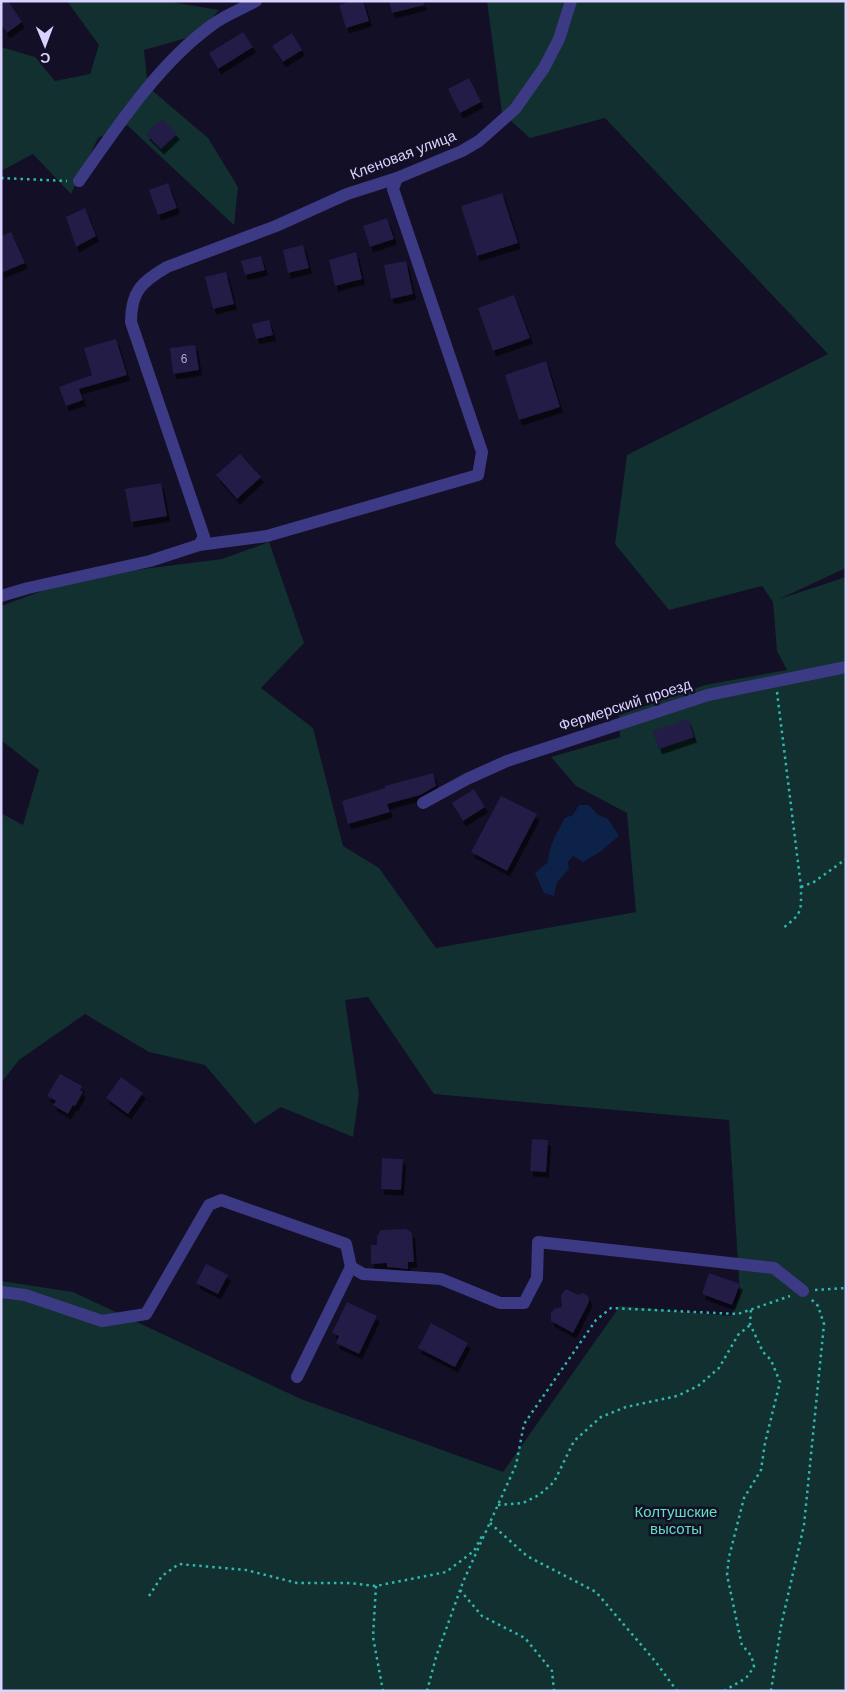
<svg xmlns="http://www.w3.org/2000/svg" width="847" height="1692" viewBox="0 0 847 1692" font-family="Helvetica,sans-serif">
  <defs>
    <filter id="shadow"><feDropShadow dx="3" dy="5.5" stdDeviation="0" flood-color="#0009"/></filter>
  </defs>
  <rect width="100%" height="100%" fill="#130f26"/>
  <g fill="#12302f">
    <path d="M67,1H166L219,10L197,35L144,50L148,87L208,138L238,187L234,225L127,125L98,138L71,194L33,154L1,171V47L35,57L55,81L90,74L99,45Z"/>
    <path d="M487,1H846V568L779,599L846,577V1691H1V1281L73,1292L301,1399L503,1472L620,1306L731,1316L740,1295L729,1120L434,1094L368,997L345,1000L359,1095L353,1137L281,1107L255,1124L205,1065L149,1052L85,1014L19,1060L1,1083V813L23,825L39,770L1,740V606L80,577L222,559L269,542L304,643L261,688L313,728L343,846L379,868L436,948L636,912L627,813L576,786L551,757L620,737L619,715L705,685L787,670L777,651L773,602L762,586L669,610L615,544L627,455L828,354L605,118L530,138L502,113Z"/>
  </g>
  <path fill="#0c2248" d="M579,805H589L597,814L608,819L619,836L600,852L583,862L573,856L568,862L569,869L557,882L554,896L544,893L535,873L548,862C549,845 557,833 565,818L573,815Z"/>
  <g fill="#241b47" filter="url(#shadow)">
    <path d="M1,1H8L22,22L7,33L1,24Z"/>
    <path d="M352,1H363L369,21L346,28L339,5Z"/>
    <path d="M389,1H423L424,5L392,13Z"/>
    <path d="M243,32L253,47L218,69L209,53Z"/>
    <path d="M292,33L302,50L283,62L272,46Z"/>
    <path d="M469,78L481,102L460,113L448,89Z"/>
    <path d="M162,119L177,134L161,149L146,134Z"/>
    <path d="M168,183L177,208L158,215L149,190Z"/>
    <path d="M502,193L518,243L477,256L461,206Z"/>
    <path d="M85,208L96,236L76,247L66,217Z"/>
    <path d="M387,218L394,239L370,247L363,226Z"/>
    <path d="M11,232L25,263L1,273V236Z"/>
    <path d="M303,245L309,268L288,273L283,250Z"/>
    <path d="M356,252L362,279L335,286L329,260Z"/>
    <path d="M261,256L265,270L245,275L241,261Z"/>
    <path d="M406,261L413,294L391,299L384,265Z"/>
    <path d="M226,272L234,304L213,309L205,277Z"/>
    <path d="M514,295L530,338L493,351L478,308Z"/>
    <path d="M269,320L273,335L256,339L252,324Z"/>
    <path d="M116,339L127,375L79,389L83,400L66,406L59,387L92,375L84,348Z"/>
    <path d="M195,345L199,370L173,374L170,348Z"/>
    <path d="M546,361L560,407L519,420L505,375Z"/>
    <path d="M240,454L261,477L237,499L216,475Z"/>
    <path d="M161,483L167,516L131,522L125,489Z"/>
    <path d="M688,719L694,737L659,749L653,731Z"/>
    <path d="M433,773L436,786L420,795L387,804L390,812L348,824L342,801L385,788V786Z"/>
    <path d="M474,789L485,807L463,821L452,803Z"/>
    <path d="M501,796L537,814L507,871L471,852Z"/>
    <path d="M60,1074L82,1086L80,1090L83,1092L75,1106L73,1105L68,1114L53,1105L56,1101L47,1096Z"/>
    <path d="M121,1077L143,1093L128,1114L106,1098Z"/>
    <path d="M532,1139L548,1140L546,1172L530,1171Z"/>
    <path d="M382,1158L403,1159L401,1190L381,1189Z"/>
    <path d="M406,1229L412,1233L414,1262H408V1269L387,1267V1263L371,1264V1245H377V1236L381,1230Z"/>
    <path d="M206,1264L228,1275L218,1294L196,1283Z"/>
    <path d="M709,1273L740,1284L732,1305L702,1294Z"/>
    <path d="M566,1289L578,1295L583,1293L588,1296L589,1302L573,1333L551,1321V1313L554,1309L562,1307L561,1295Z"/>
    <path d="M347,1302L377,1316L359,1354L336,1343L339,1336L332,1333Z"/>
    <path d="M431,1323L468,1343L455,1367L418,1348Z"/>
  </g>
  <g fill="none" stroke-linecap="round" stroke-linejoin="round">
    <g stroke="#2fb8b0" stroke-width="2.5" stroke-dasharray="2.5 4" stroke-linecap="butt">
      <path d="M1,178L67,181"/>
      <path d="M777,692L801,887C801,911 803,913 783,928"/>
      <path d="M801,887L814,882L846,859"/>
      <path d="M815,1290L846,1288"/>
      <path d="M498,1505L523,1503L539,1495L554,1482L574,1441L601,1417L626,1407L677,1396L698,1386L719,1368L738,1335L750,1325"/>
      <path d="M490,1523L527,1556L596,1592L655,1661L677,1691"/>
      <path d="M376,1586L373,1637L383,1691"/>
      <path d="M460,1590L482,1616L525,1638L552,1671L554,1691"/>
      <path d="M149,1596L162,1576L179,1564L246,1570L297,1583H348L376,1586L446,1572L474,1551L482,1536"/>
      <path d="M427,1691L436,1657L463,1582L516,1465L524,1424L596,1320L611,1308L738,1314L790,1296"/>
      <path d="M724,1691L746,1678L754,1667C753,1658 749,1651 742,1646L727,1575L729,1557L744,1498L761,1470L765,1443L780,1382L771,1360L763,1352L750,1324L751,1309"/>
      <path d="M771,1691L781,1626L804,1525L824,1324L818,1306L811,1299"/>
    </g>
    <g stroke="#3d3a85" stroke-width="12">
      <path d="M79,181C116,128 159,63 212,25C225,15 242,9 256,1"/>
      <path d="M199,545L267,536L478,475L482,452L393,189L397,178"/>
      <path d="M1,596L28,588L150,561L199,545L204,537L131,322C131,292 141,282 167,267L276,226L347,194L397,178L462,151L479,141L515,109L544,68L559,39L571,1"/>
      <path d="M423,803L467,779L507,761L708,695L846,667"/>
      <path d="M1,1292L25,1295L102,1321L146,1314L209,1205L221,1200L346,1244L351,1267L363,1274L441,1279L500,1303H524L537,1278L538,1242L774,1268L803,1291"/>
      <path d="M297,1377L351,1267"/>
    </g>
  </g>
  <g text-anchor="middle" stroke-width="5" stroke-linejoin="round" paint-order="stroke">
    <g font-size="12" fill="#aca6d1">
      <text x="184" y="363">6</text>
    </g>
    <g font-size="15" fill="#d9d4ff" stroke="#130f26">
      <text transform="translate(403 155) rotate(-21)" y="5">Кленовая улица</text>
      <text transform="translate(625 705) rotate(-18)" y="5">Фермерский проезд</text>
    </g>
    <g font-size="15" fill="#5fe0c0" stroke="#130f26">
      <text x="676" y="1517">Колтушские<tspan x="676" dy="17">высоты</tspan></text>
    </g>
  </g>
  <rect width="847" height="1692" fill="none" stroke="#d9d4ff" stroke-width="5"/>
  <g transform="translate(45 45) rotate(179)" stroke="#130f26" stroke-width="4" paint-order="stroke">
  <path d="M0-4L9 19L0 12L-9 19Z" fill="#d9d4ff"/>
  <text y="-8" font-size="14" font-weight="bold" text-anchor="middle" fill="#d9d4ff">С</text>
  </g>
</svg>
